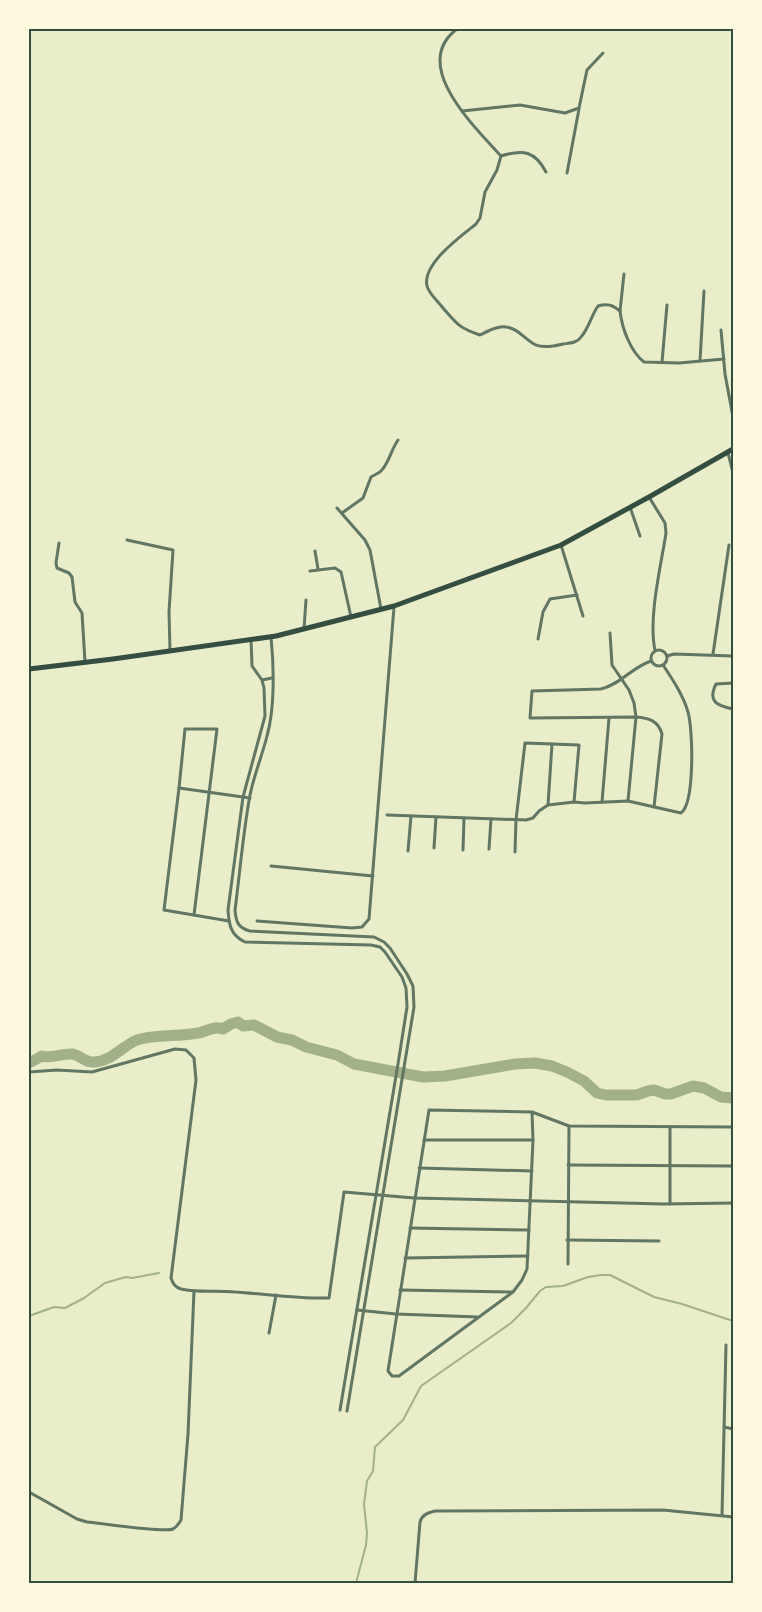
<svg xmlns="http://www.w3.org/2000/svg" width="762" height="1612" viewBox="0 0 762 1612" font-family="'Times New Roman',serif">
  <rect width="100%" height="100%" fill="#e9edc9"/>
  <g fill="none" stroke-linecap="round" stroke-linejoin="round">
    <g stroke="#a3b18a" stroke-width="2">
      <path d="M29,1316L54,1307L65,1308L84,1298L105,1283L122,1278L126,1277L132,1278L159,1273"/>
      <path d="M356,1583L366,1545L367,1533L364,1504L367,1481L373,1471L375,1447L403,1420L421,1386L511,1323L526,1308L540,1291L546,1287L563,1286L588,1277L601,1275H610L654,1297L682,1304L733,1321"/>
    </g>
    <path stroke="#a3b18a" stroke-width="11" d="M29,1063L42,1056C52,1059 62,1053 72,1054C80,1055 86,1063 93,1062C111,1062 122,1046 137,1040C156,1034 179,1037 198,1033C206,1032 215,1025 223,1029L231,1024L238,1022L243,1026L254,1025L277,1037L292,1040L306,1047L337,1055L354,1064L423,1077L445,1076L515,1064L535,1063L552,1066L567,1072L584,1081L597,1093L606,1095H637L648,1091L654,1090L665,1094H671L693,1086L704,1088L721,1097L733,1098"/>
    <g stroke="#617663" stroke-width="3">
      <path d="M457,29C409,65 475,127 501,156L497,170L485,192L480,218L476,224C461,236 422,264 427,286C429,294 438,301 443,308C457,324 459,328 480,335C488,331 497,326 506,327C518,328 525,340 536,345C543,348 555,346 563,344C570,343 577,343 581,337C589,328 591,316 598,306C607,303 613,305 620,311L624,274"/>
      <path d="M462,111L520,105L565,113L579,108L587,70L603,53"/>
      <path d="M501,156C523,149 535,151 546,172"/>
      <path d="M567,173L579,109"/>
      <path d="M620,311C622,328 630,351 644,362L679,363L724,359"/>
      <path d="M721,330L725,374L733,417"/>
      <path d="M700,361L704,291"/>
      <path d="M662,362L667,305"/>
      <path d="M728,453L733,473"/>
      <path d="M649,497L665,523L666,533C661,566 648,618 655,650"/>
      <path d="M630,507L640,536"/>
      <path d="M337,508L365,540L370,550L381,609"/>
      <path d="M342,513L363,498L371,477C374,475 378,474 381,471C389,463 391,450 398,440"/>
      <path d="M127,540L173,550L169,612L170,651"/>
      <path d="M59,543L56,563L57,568L69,573L72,577L75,602L82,613L85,662"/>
      <path d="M561,545L583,616"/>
      <path d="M315,551L318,569"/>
      <path d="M310,571L335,568L341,572L351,617"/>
      <path d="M304,629L306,600"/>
      <path d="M610,633L612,665L629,690L634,703L636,717L628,801"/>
      <path d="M271,637C274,666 275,708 267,736C262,756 254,775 250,795C243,833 240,872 235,910C236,922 238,928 250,931L374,937L384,942L390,948L407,974L413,986L414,1007L347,1411"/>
      <path d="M251,639L252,666L262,680L264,688L265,716L243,797L228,910C229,924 230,935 245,942L371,945L380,947L385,952L402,977L406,988L407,1007L398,1064L340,1410"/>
      <path d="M538,639L543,612L550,599L577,595"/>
      <circle cx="659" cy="658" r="8"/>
      <path d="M713,654L729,545"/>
      <path d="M667,656L674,654L733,656"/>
      <path d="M651,661C631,668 621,684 601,689L532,691L530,718L636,717C648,718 658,720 662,734L654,807"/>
      <path d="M262,680L272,678"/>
      <path d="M733,683L716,684C707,702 718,706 733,709"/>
      <path d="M179,788L185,729H217L194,915"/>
      <path d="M602,802L609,718"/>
      <path d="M548,805L552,744"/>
      <path d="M387,815L526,820L533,818L539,811L548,805L574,802L585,803L628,801L681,813C695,803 693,729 688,712C683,695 673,680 663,665"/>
      <path d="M434,848L436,817"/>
      <path d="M489,849L491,819"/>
      <path d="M463,850L464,818"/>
      <path d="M408,851L411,816"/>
      <path d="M515,852L516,820L525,743L579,745L574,802"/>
      <path d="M271,866L373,876"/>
      <path d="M229,921L164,910L179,788L250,798"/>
      <path d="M257,921L352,928L362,927L369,919L394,607"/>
      <path d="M29,1072L57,1070L92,1072L175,1049L186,1050L194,1058L196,1080L171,1278C173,1284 175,1287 181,1289C198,1293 218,1290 235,1292C267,1294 298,1299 329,1298L344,1192L414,1198L664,1204L733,1203"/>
      <path d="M532,1112L533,1140L527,1269L522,1280L513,1292L399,1376H392L388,1371L429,1110L532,1112L569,1126L733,1127"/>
      <path d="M670,1127V1204"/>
      <path d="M424,1140H533"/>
      <path d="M568,1165L733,1166"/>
      <path d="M419,1168L532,1171"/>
      <path d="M410,1228L529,1230"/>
      <path d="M567,1240L659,1241"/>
      <path d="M405,1258L528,1256"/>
      <path d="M568,1264L569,1126"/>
      <path d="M400,1290L512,1292"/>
      <path d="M357,1310L396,1314L478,1317"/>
      <path d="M269,1333L276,1295"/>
      <path d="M724,1427L733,1429"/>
      <path d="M29,1492L77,1519L87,1522C101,1523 163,1533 173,1529C177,1527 179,1523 181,1520L188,1434L194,1291"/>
      <path d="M722,1515L726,1345"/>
      <path d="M415,1583L420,1522C422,1515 427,1513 435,1511L663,1510L733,1517"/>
    </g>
    <path stroke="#344e41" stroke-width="5" d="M29,669L113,659L276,636L394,606L561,545L649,497L733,449"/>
  </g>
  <rect width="762" height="1612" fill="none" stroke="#fefae0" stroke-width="60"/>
  <rect x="30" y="30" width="702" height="1552" fill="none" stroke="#344e41" stroke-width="2"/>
</svg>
